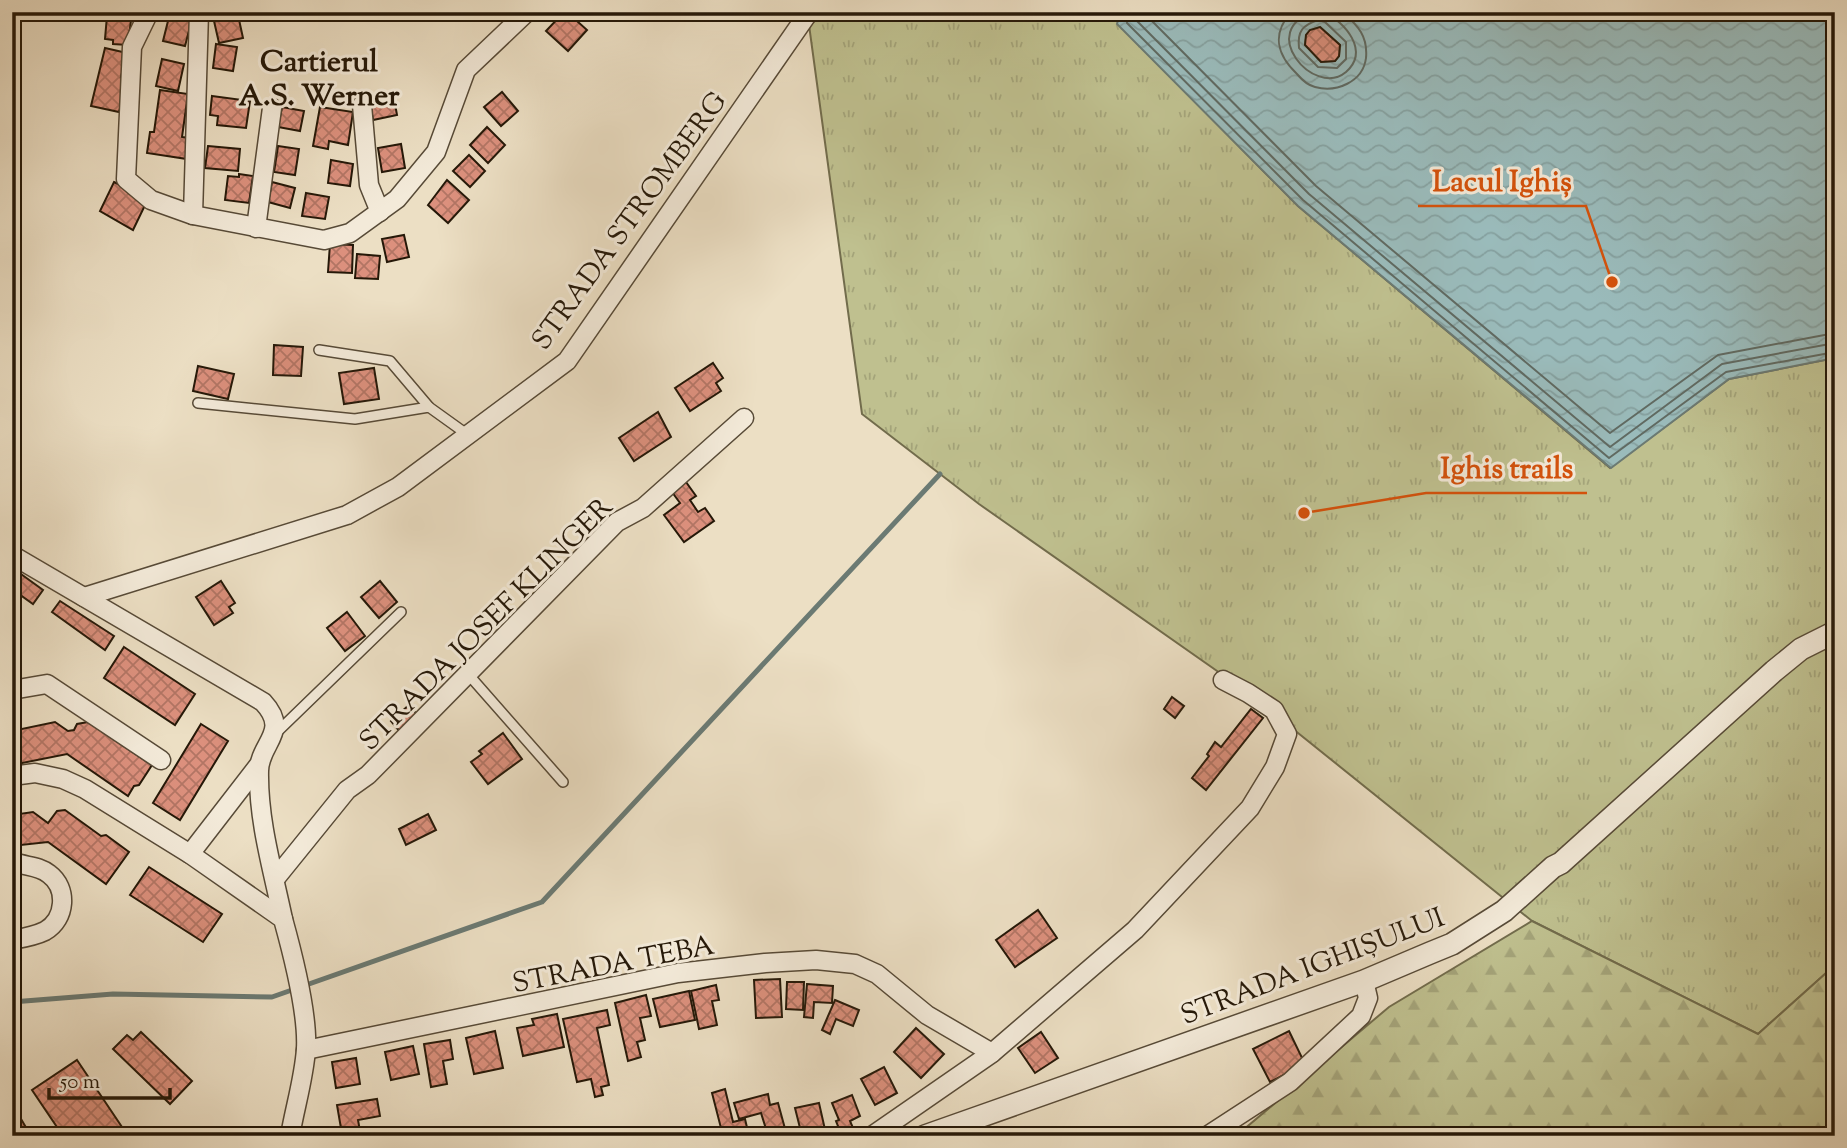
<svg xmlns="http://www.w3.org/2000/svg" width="1847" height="1148" viewBox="0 0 1847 1148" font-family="'Sorts Mill Goudy',serif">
  <defs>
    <pattern id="grass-tufts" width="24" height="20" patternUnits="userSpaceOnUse" patternTransform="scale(1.75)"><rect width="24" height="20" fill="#bfc08f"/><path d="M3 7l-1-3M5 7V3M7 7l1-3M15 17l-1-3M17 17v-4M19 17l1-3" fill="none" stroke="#a4a47a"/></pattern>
    <pattern id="forest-firs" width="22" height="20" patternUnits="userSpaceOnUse" patternTransform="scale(1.75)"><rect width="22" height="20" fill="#bfc08f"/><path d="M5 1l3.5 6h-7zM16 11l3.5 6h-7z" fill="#a4a47a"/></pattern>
    <pattern id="water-waves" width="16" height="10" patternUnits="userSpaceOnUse" patternTransform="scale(1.75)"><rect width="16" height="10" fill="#9abbbb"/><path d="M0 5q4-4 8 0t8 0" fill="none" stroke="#85a09f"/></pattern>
    <pattern id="building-cross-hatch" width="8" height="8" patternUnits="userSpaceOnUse" patternTransform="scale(1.75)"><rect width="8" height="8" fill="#dc907d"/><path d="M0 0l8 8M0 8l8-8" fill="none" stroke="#b27564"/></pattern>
  </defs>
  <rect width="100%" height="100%" fill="#ecdfc4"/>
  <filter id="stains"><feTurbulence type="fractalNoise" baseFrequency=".00286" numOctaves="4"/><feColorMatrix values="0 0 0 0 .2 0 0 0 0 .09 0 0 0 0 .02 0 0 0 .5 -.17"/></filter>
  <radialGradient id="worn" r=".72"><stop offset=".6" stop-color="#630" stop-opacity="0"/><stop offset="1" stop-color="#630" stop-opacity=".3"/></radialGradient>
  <path fill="url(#grass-tufts)" stroke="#726c4c" stroke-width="2" d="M829,12H1120L1118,24L1298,206L1610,468L1729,379L1835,358V965L1758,1034L1532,921L1247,692L979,504L862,414L809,25Z"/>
  <path fill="url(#forest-firs)" stroke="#726c4c" stroke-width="2" d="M1532,921L1758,1034L1835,965V1136H1236L1389,1007Z"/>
  <path fill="url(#water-waves)" stroke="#6b7a73" stroke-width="2" fill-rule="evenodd" d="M1120,12H1835V358L1729,379L1611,468L1298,206L1117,24ZM1320,27L1340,45L1339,56L1335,61L1322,62L1305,45C1306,33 1308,31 1320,27Z"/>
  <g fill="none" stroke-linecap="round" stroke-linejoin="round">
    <g stroke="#606a62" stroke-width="2">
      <path d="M1127,12V23L1303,200L1609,458L1726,372L1835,352"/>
      <path d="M1136,12V20L1309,194L1610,447L1722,364L1835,343"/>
      <path d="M1146,12L1147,16L1316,186L1610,433L1718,355L1835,333"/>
      <path d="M1291,12C1271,35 1277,55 1297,74C1302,80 1307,85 1315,87C1336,93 1363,82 1366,58C1368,36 1358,26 1343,12"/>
      <path d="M1315,12C1255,29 1314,99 1346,72C1370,51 1345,22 1324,12"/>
      <path d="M1318,20L1325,22L1346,42V59L1337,68L1318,67L1299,48C1297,31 1303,25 1318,20Z"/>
    </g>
    <path stroke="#6b7a73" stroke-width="5" d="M12,1002L113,994L272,997L542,902L940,474"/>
  </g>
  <g fill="url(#building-cross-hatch)" stroke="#251808" stroke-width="2">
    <path d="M564,12H567L587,30L568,51L546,31Z"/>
    <path d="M170,13L192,19L185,46L163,41Z"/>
    <path d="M238,15L243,38L219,43L214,21Z"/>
    <path d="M107,16L131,20L128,45L113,44V40L105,39Z"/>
    <path d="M1320,27L1340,45L1339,56L1335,61L1321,62L1305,45L1306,35L1310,30Z"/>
    <path d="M216,44L237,47L233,71L213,68Z"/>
    <path d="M105,48L127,53L121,77L128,78L119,112L91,106Z"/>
    <path d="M162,59L184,64L178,91L156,86Z"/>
    <path d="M160,90L188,94L182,137L190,138L187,159L147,153L150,132H154Z"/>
    <path d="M502,92L518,111L501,126L484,107Z"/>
    <path d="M393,93L397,115L373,120L369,97Z"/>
    <path d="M212,96L250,101L246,128L217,125L218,116L210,115Z"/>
    <path d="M282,107L304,111L300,131L278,127Z"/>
    <path d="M320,107L353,112L348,145L329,141L328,149L313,146Z"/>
    <path d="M487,127L505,145L488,163L470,145Z"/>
    <path d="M401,144L405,168L382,172L378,148Z"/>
    <path d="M208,146L240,149L238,171L205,168Z"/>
    <path d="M278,146L299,149L295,175L274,172Z"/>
    <path d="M469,155L485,171L470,187L453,171Z"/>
    <path d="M331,160L353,164L350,186L328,183Z"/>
    <path d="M239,174L253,176L249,203L225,200L228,176L239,177Z"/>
    <path d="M447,180L469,200L448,223L428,205Z"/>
    <path d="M114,182L148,199L133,230L100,211Z"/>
    <path d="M272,182L295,188L290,208L268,202Z"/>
    <path d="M306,193L329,197L325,219L302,216Z"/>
    <path d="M404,235L409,257L387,262L382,239Z"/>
    <path d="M330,244L353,245L352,273L328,272Z"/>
    <path d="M357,254L380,256L378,279L355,278Z"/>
    <path d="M274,345L303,347L301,376L273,375Z"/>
    <path d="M713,363L723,378L716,383L721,391L690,411L675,388Z"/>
    <path d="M198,366L234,374L228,399L193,391Z"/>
    <path d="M374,368L379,399L344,404L339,373Z"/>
    <path d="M658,412L671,437L634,461L619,438Z"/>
    <path d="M686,482L696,496L690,500L698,512L705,508L714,521L684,542L664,515L680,503L672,492Z"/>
    <path d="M14,569L43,590L33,604L12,589Z"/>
    <path d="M221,581L235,603L229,607L233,613L214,625L196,597Z"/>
    <path d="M380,581L397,602L379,618L361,597Z"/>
    <path d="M60,601L114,636L105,650L52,612Z"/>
    <path d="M347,612L365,636L345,651L327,628Z"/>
    <path d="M124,647L195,694L175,725L104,678Z"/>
    <path d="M1172,697L1184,706L1175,718L1164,709Z"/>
    <path d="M409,705L419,717L401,733L391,721Z"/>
    <path d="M1251,709L1263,718L1206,790L1192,778L1209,756L1207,754L1215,742L1221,747Z"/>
    <path d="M55,722L68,731L74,730L77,724L88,722L152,765L139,785L134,786L128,796L67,754L12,765V731Z"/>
    <path d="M201,724L228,741L180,820L153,803Z"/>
    <path d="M503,733L522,759L488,784L471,762L482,754L479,751Z"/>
    <path d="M65,810L101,836L106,835L129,852L106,884L48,842L12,846V815L33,812L48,823L57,811Z"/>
    <path d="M428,814L436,830L406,845L399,829Z"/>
    <path d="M149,867L222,914L203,942L130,895Z"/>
    <path d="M12,898L19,928L12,929Z"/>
    <path d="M1038,910L1057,938L1015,967L996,940Z"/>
    <path d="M780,979L782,1017L756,1018L754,980Z"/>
    <path d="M787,982H804L803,1010L786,1009Z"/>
    <path d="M807,984L833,986L832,1003L814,1002L813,1018L804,1017Z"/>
    <path d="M716,985L719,1000L712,1001L717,1025L699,1029L691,991Z"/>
    <path d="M689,991L695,1020L660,1027L653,999Z"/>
    <path d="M646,995L651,1016L640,1018L645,1040L637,1042L641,1057L628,1061L615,1003Z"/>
    <path d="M835,1000L859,1010L853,1026L836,1019L830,1034L822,1030Z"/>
    <path d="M607,1010L610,1025L597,1028L609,1085L601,1087L603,1095L595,1097L591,1079L577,1082L563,1019Z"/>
    <path d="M557,1014L564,1047L523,1056L517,1028L534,1025L532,1019Z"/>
    <path d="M916,1028L944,1054L921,1078L894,1052Z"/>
    <path d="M495,1031L503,1068L474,1074L466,1038Z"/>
    <path d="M1289,1031L1305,1064L1270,1082L1253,1049Z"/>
    <path d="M141,1032L192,1081L170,1104L113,1049L127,1035L133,1040Z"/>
    <path d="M1041,1032L1058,1058L1035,1073L1018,1048Z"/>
    <path d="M450,1040L453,1059L443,1061L447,1084L431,1087L424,1044Z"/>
    <path d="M413,1046L419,1074L391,1080L385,1052Z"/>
    <path d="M356,1058L360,1084L336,1088L332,1062Z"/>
    <path d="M77,1060L128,1136H63L32,1090Z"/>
    <path d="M884,1067L897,1093L875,1105L861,1079Z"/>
    <path d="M725,1089L733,1122L745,1119L749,1136H720L718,1129L721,1128L712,1093Z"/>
    <path d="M768,1094L770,1105L778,1103L787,1136H762L761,1131L766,1129L761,1113L739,1119L734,1103Z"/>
    <path d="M852,1095L860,1116L850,1121L856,1135L842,1136L836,1121L839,1120L832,1103Z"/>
    <path d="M377,1099L380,1116L358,1120L360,1131L342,1134L337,1105Z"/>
    <path d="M819,1103L826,1134L802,1136L795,1108Z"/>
    <path d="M14,1107L31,1136H12Z"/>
  </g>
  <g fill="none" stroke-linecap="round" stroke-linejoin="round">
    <defs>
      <g id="service">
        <path d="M319,350L390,361L429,407"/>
        <path d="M198,403L355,419L429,407L468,435"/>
        <path d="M468,674L563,782"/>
        <path d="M274,735L401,612"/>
      </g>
      <g id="minor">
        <path d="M149,12L132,47L126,179L151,200L193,215L324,240L350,233L397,199L436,152L466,70L527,12"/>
        <path d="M362,105L369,185L380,212"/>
        <path d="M193,215L199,12"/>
        <path d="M256,228L272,108"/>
        <path d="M12,555L263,702C291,732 259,743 259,771C258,821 273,871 283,919"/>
        <path d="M84,597L347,515L398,487L567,361L809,12"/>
        <path d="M12,690L47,684L161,760"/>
        <path d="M12,776L35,773L63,779L85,789L190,854L283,919C293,955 308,1013 306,1049C304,1078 295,1107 290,1136"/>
        <path d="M190,854L258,766"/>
        <path d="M12,861C24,867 38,865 49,874C68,888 66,919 45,931C35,936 23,938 12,940"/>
        <path d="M275,879L347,790L368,775L617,522L643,508L744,418"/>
        <path d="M306,1050L678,973L765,963L816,960L855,964L877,974L927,1015L992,1053"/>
        <path d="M872,1136L992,1053L1135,930L1250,808L1275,767L1287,734L1274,710L1248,693L1223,680"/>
        <path d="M1207,1136L1290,1082L1361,1016L1368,998L1364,981"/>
      </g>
      <path id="tertiary" d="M925,1136L1364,981L1430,953L1452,944L1504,911L1553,867L1561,863L1774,671L1801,649L1835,632"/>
    </defs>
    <use href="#service" stroke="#574a37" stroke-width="12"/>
    <use href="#minor" stroke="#574a37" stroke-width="21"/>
    <use href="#tertiary" stroke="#574a37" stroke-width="24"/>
    <use href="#service" stroke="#f3ead9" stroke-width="9"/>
    <use href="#minor" stroke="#f3ead9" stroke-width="18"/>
    <use href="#tertiary" stroke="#f3ead9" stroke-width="21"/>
  </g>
  <g text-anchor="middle" stroke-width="6" stroke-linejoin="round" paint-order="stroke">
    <g font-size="28" fill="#251808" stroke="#f3ead9">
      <text transform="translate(628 220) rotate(-54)" y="10">STRADA STROMBERG</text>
      <text transform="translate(485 623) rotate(-45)" y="10">STRADA JOSEF KLINGER</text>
      <text transform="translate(613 963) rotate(-11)" y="10">STRADA TEBA</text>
      <text transform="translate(1312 965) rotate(-21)" y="10">STRADA IGHIȘULUI</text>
    </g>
    <g font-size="30" font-weight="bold" fill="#251808" stroke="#f3ead9">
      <text x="319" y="71">Cartierul<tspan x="319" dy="34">A.S. Werner</tspan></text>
    </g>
  </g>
  <path fill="none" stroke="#d4520c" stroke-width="2.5" d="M1612 282L1586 206H1418M1304 513L1426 493H1587"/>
  <g fill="#d4520c" stroke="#f3ead9" stroke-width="2.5">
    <circle cx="1612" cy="282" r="7"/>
    <circle cx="1304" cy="513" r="7"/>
  </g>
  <g font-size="30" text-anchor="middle" font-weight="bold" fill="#d4520c" stroke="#f3ead9" stroke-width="6" stroke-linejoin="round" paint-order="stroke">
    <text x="1502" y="191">Lacul Ighiș</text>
    <text x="1507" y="478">Ighis trails</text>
  </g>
  <rect width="1847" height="1148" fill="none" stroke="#ecdfc4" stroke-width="42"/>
  <rect x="14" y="14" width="1819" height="1120" fill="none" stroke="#251808" stroke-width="3.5"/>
  <rect x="21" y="21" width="1805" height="1106" fill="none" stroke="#251808" stroke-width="2"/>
  <path d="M49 1088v10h121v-10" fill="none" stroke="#251808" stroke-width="3.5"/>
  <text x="60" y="1088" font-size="21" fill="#251808" stroke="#f3ead9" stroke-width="5" paint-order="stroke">50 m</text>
  <rect width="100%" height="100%" filter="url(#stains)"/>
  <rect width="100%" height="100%" fill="url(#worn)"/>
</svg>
